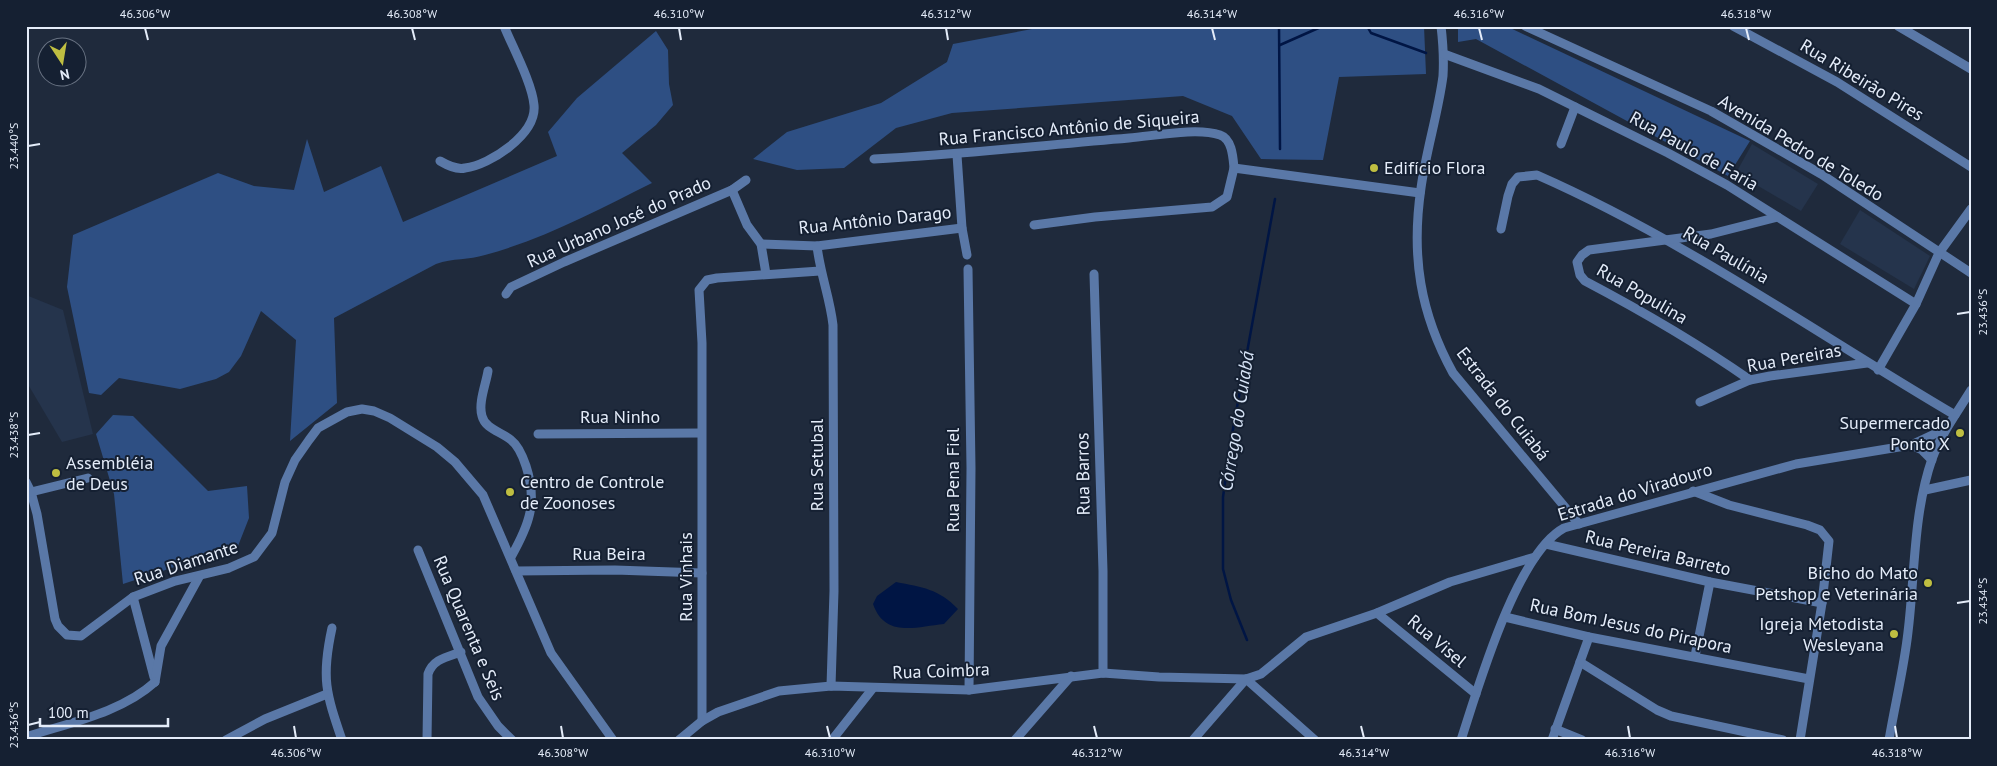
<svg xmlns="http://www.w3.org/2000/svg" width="1997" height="766" viewBox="0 0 1997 766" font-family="'PT Sans',sans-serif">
  <rect width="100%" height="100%" fill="#1f2a3c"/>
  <g fill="#25344c">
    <path d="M1752,144L1818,184L1801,211L1736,173Z"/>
    <path d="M1860,210L1930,256L1914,289L1840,244Z"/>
    <path d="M26,295L63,310L93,434L62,442L26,381Z"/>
  </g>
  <g fill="#2e4f83">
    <path d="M1048,26H1424L1426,74L1339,77L1323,160L1261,159L1232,116L1183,96L952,113L896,128L844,168L797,170L753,159L787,132L881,103L947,62L953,44Z"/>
    <path d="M1458,26H1506L1750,141L1728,176L1476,39L1458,42Z"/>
    <path d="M656,31L668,50L669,84L673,105L656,125L622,153L652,183C598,210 544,239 485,255C469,260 453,258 436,264L334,318L337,403L290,441L296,340L261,311L241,356L229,372L216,379L180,389L119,378L101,395L89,393L67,287L73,235L218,173L254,186L294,190L307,139L324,192L381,166L403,222L557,156L548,132L577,98Z"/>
    <path d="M113,415L133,416L208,491L247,486L249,518L238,546L123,584L114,494L96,434Z"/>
  </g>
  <path fill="#001544" d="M896,582C922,587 939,589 958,609L944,624C915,627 885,638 873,604L877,596Z"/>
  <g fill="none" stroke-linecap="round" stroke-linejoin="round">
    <g stroke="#001544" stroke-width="2.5">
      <path d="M1279,26L1280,149"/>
      <path d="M1367,26L1371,33L1426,53"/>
      <path d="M1280,45L1323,26"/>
      <path d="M1247,640L1231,600L1223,569V497L1231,440L1275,199"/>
    </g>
    <g stroke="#5a78a7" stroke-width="9">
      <path d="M1441,26C1443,43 1444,59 1443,76C1438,114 1426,151 1421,188C1411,256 1420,313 1453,373L1579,524"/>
      <path d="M1525,26L1711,111L1821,174L1971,273"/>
      <path d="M1733,26L1837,82L1971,167"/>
      <path d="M1898,26L1971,69"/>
      <path d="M1444,54L1539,89L1668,153L1727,185L1916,304"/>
      <path d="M1561,144L1575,107"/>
      <path d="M957,155L962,228L967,255"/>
      <path d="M874,159C959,155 1044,145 1129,138C1154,136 1197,127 1220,135C1232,139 1233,157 1234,168L1420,193"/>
      <path d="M440,161C447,165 456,170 465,168C490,165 537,134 534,105C532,83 513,48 504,26"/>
      <path d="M732,190L747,225L761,244L766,274"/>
      <path d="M1034,225L1095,217L1212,207L1227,197L1234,168"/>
      <path d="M1501,229L1508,196L1512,184L1518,177L1537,175C1685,240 1817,334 1955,415"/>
      <path d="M761,244L817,246L962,228"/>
      <path d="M817,246C820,273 830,298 833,325L834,591L831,686"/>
      <path d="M968,269L971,468L969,690"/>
      <path d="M1094,274L1103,571V673"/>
      <path d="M506,294L511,287L564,262L732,190L746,180"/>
      <path d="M1878,370L1916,304L1939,253L1971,209"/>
      <path d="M488,371C486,384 478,403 482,416C485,429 502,432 511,440C519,446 523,457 526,466C538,503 529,525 511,557"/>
      <path d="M1750,380C1697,343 1642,311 1585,281L1580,275L1577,262L1582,255L1589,250L1711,234L1778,217"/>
      <path d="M1700,402L1750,380L1770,376L1867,363"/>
      <path d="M538,434L701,433"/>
      <path d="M1911,445L1922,450L1932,460"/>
      <path d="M26,482L31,492L37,514L55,619L58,626L67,635L81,636L133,597L175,581L229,568L254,557L272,533L285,482L295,460L309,440L318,428L347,412L362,409L374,411L390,418L437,447L455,462L483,495L551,653L613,740"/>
      <path d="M1925,490L1971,480"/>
      <path d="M1693,491L1729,505L1807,525L1820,530L1829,541L1822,603L1800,740"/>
      <path d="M31,492L88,478"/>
      <path d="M1546,544L1710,582L1822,603"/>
      <path d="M418,550L478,697L498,726L512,740"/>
      <path d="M516,571L615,570L702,573"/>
      <path d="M133,597L154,677"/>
      <path d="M1377,613L1476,694"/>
      <path d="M1505,617L1589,637L1809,679"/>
      <path d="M332,628C321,678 326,693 342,740"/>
      <path d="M1695,656L1710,582"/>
      <path d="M1580,662L1657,710L1671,716L1783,740"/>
      <path d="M1246,679L1315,740"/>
      <path d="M155,682L161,646L199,577"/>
      <path d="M702,721V343L699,290L707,280L717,278L820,271"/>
      <path d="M1555,729L1582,740"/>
      <path d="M26,737C68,723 121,713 155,682"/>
      <path d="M226,740L265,719L327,694"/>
      <path d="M427,740L428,674C433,659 447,657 461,652"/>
      <path d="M679,740L702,721L718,712L779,691L831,686L969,690L1103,673L1159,677L1246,679L1261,674L1306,637L1377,613L1450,582L1535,557"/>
      <path d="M832,740L873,688"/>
      <path d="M1015,740L1071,676"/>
      <path d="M1193,740L1246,679"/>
      <path d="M1461,740C1478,688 1516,554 1564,528L1796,464L1911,445L1945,429"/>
      <path d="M1552,740L1589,637"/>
      <path d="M1889,740C1895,704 1904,668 1908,632C1915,575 1913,514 1932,459C1941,434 1957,413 1971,390"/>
    </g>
  </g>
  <path fill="none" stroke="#e4ecf9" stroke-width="2" d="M145,28L148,40M412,28L415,40M679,28L681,40M946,28L948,40M1212,28L1215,40M1479,28L1482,40M1746,28L1749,40M28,146L40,144M1957,314L1970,312M28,435L40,433M1957,603L1970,601M28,725L40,722M294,726L296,738M561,726L563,738M827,726L830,738M1094,726L1097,738M1361,726L1364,738M1628,726L1630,738M1895,726L1897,738"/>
  <g fill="#bfbe41" stroke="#152032" stroke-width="2">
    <circle cx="1374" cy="168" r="5"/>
    <circle cx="1960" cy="433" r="5"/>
    <circle cx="56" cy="473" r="5"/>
    <circle cx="510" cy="492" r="5"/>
    <circle cx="1928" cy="583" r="5"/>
    <circle cx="1894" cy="634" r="5"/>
  </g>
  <g text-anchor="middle" stroke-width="4" stroke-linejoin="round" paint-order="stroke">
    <g font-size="18" fill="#e4ecf9" stroke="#152032">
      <text transform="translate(1862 80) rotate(31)" y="6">Rua Ribeirão Pires</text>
      <text transform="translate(1069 128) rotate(-5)" y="6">Rua Francisco Antônio de Siqueira</text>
      <text transform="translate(1801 148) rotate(31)" y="6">Avenida Pedro de Toledo</text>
      <text transform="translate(1694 151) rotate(29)" y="6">Rua Paulo de Faria</text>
      <text transform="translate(875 220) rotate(-6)" y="6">Rua Antônio Darago</text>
      <text transform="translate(619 222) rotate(-24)" y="6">Rua Urbano José do Prado</text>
      <text transform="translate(1726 255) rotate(30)" y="6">Rua Paulínia</text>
      <text transform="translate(1642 294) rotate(30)" y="6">Rua Populina</text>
      <text transform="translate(1794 358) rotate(-10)" y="6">Rua Pereiras</text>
      <text transform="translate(1503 404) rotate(52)" y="6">Estrada do Cuiabá</text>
      <text x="620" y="423">Rua Ninho</text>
      <text transform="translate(817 465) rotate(-90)" y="6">Rua Setubal</text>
      <text transform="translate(1083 474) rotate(-91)" y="6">Rua Barros</text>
      <text transform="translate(953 480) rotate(-90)" y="6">Rua Pena Fiel</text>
      <text transform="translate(1635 492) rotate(-17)" y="6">Estrada do Viradouro</text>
      <text transform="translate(1658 553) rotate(13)" y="6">Rua Pereira Barreto</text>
      <text x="609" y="560">Rua Beira</text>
      <text transform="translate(186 563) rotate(-18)" y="6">Rua Diamante</text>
      <text transform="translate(686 577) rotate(-90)" y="6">Rua Vinhais</text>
      <text transform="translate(1631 626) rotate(12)" y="6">Rua Bom Jesus do Pirapora</text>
      <text transform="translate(469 628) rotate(67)" y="6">Rua Quarenta e Seis</text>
      <text transform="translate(1437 641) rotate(40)" y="6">Rua Visel</text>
      <text transform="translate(941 671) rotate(-2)" y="6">Rua Coimbra</text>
    </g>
    <g font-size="18" fill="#e4ecf9" stroke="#152032" text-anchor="start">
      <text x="1384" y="174">Edifício Flora</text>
      <text x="1950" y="429" text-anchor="end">Supermercado<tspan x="1950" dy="21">Ponto X</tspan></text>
      <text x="66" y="469">Assembléia<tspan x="66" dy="21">de Deus</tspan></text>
      <text x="520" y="488">Centro de Controle<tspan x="520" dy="21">de Zoonoses</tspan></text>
      <text x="1918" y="579" text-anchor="end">Bicho do Mato<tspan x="1918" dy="21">Petshop e Veterinária</tspan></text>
      <text x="1884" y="630" text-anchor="end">Igreja Metodista<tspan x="1884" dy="21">Wesleyana</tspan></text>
    </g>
    <g font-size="19" font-style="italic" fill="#d7e4f7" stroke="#152032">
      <text transform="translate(1236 421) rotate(-81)" y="7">Córrego do Cuiabá</text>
    </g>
  </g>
  <rect width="1997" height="766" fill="none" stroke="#152032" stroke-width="55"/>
  <g transform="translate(62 62) rotate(168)"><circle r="24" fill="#152032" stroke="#687282"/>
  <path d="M0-4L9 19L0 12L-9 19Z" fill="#bfbe41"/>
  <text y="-8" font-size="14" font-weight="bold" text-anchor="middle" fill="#e4ecf9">N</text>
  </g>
  <path d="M40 718v8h128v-8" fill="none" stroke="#e4ecf9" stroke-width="2.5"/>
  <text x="48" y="718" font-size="15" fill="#e4ecf9" stroke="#152032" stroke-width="4" paint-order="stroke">100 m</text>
  <rect x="28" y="28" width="1942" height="710" fill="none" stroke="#e4ecf9" stroke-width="2"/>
  <g font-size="12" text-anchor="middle" fill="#e4ecf9">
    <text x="145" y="18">46.306°W</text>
    <text x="412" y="18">46.308°W</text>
    <text x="679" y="18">46.310°W</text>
    <text x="946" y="18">46.312°W</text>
    <text x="1212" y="18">46.314°W</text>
    <text x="1479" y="18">46.316°W</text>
    <text x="1746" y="18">46.318°W</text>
    <text transform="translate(14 146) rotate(-90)" y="4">23.440°S</text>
    <text transform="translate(1983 312) rotate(-90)" y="4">23.436°S</text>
    <text transform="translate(14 435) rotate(-90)" y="4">23.438°S</text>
    <text transform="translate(1983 601) rotate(-90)" y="4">23.434°S</text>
    <text transform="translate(14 725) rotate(-90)" y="4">23.436°S</text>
    <text x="296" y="757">46.306°W</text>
    <text x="563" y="757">46.308°W</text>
    <text x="830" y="757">46.310°W</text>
    <text x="1097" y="757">46.312°W</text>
    <text x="1364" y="757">46.314°W</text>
    <text x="1630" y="757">46.316°W</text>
    <text x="1897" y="757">46.318°W</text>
  </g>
</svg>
